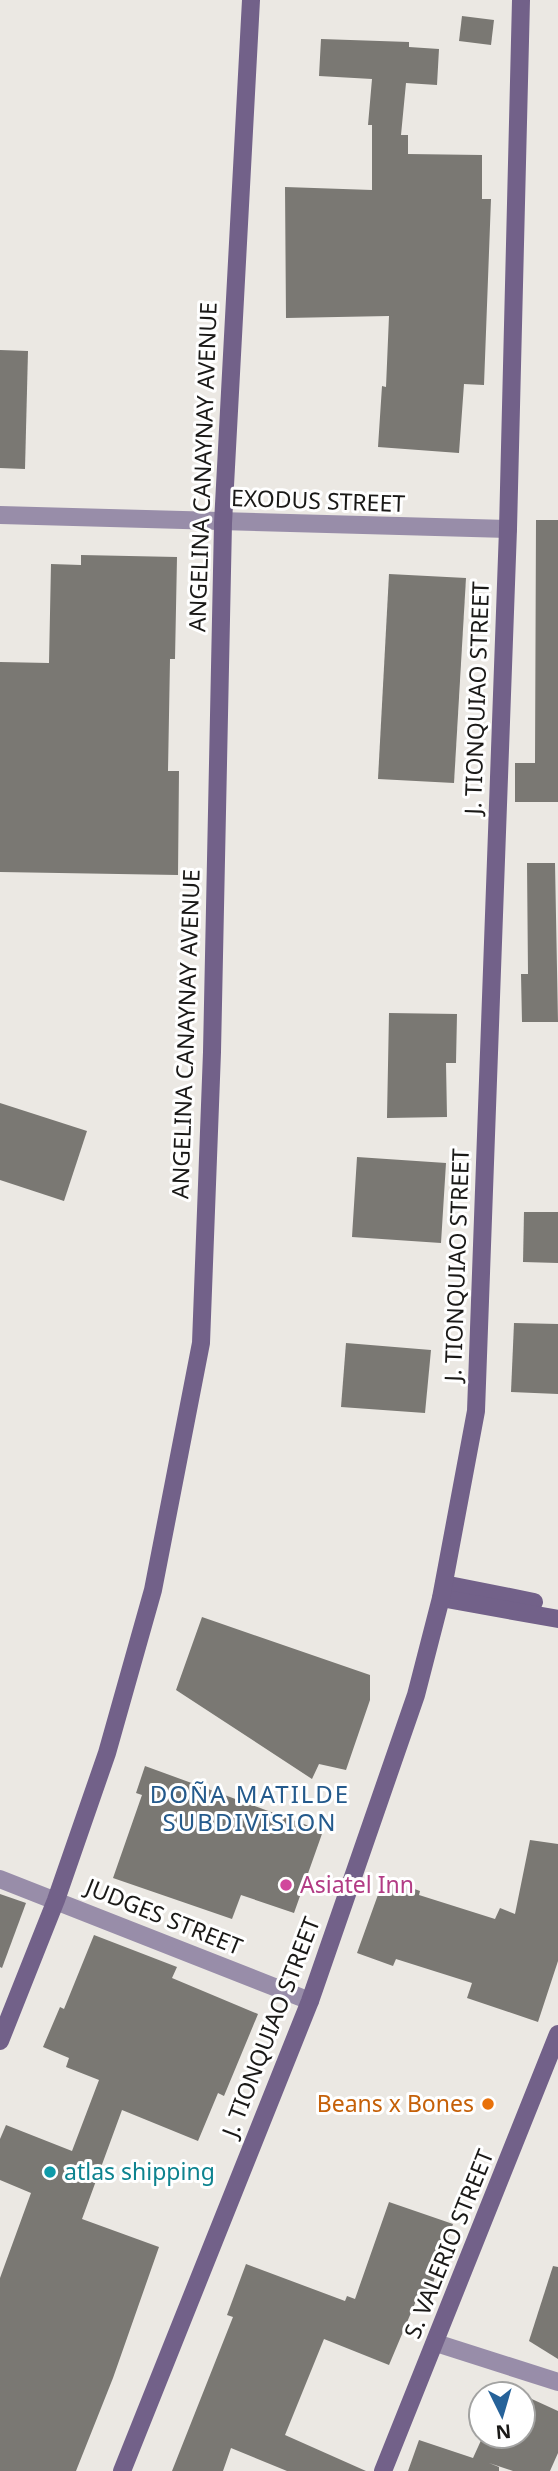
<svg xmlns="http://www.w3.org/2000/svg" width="558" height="2471" viewBox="0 0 558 2471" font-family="'Noto Sans',sans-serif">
  <rect width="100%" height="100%" fill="#ebe8e3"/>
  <g fill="#7a7873">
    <path d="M462,16L494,20L491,45L459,41Z"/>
    <path d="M321,39L409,42V47L439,49L437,85L406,83L401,135H408V154L482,155V199H491L484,385L464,384L459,453L378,447L382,386L386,387L389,316L286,318L285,187L372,190V125H368L372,79L319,76Z"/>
    <path d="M0,350L28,351L25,469L0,468Z"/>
    <path d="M536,520H558V802H515V763H535Z"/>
    <path d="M81,555L177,557L175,659H170L168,771H179L178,875L0,872V662L49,663L51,564L81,565Z"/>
    <path d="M389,574L466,578L454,783L378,779Z"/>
    <path d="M527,863H555L558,1022H522L521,974H528Z"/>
    <path d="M389,1013L457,1014L456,1063H446L447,1117L387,1118Z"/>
    <path d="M0,1103L87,1131L64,1201L0,1180Z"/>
    <path d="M357,1157L446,1163L441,1243L352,1237Z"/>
    <path d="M524,1212H558V1263L523,1262Z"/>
    <path d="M514,1323L558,1324V1394L511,1392Z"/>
    <path d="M346,1343L431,1350L425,1413L341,1407Z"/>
    <path d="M202,1617L370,1675V1700L346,1770L319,1764L312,1779L176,1690Z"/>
    <path d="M145,1766L323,1831L294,1913L241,1895L232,1919L113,1878L142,1795L136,1793Z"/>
    <path d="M530,1840L558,1844V1961L538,2022L467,1998L472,1983L396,1959L393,1966L357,1953L384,1878L420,1891L419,1895L495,1919L500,1908L515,1914Z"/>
    <path d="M0,1894L26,1903L2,1968L0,1967Z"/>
    <path d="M94,1935L177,1967L172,1978L258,2014L224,2096L218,2093L198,2141L122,2110L82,2219L159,2247L113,2378L76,2471H0V2278L31,2193L0,2180V2139L6,2125L72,2151L99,2080L66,2067L69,2058L43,2047L60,2007L64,2009Z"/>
    <path d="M389,2202L453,2224L430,2292L421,2289L389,2365L324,2339L285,2435L366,2471H287L231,2448L223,2471H172L233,2317L227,2315L246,2264L345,2301L347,2296L355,2299Z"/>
    <path d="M553,2266L558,2267V2359L529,2341Z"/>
    <path d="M523,2395L558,2411V2453L550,2471H513L489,2463L499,2467V2471H408L419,2440L473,2458L483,2436H523Z"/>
  </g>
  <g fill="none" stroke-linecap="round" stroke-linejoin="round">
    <g stroke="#988da9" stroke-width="18">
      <path d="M0,515L508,529"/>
      <path d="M0,1879L310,2001"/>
      <path d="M436,2343L558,2382"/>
    </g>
    <g stroke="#726189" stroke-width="18">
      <path d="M444,1584L534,1602"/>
      <path d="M441,1598L558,1619"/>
      <path d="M0,2041L56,1900L107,1753L153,1590L201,1343L212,1052L223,523L251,0"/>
      <path d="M122,2471L310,2001L416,1695L441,1598L476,1411L508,529L521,0"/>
      <path d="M383,2471L558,2034"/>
    </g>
  </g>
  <circle fill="#d1479c" stroke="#fff" stroke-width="2.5" cx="286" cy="1885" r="7"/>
  <circle fill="#e8710a" stroke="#fff" stroke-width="2.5" cx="488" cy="2104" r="7"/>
  <circle fill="#0f9aa8" stroke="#fff" stroke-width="2.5" cx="50" cy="2172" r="7"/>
  <g text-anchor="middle" stroke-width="6" stroke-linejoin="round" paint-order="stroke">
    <g font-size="23" fill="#1a1917" stroke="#fff">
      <text transform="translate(203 467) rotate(-88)" y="8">ANGELINA CANAYNAY AVENUE</text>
      <text transform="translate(318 501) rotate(2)" y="8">EXODUS STREET</text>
      <text transform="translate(477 698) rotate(-88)" y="8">J. TIONQUIAO STREET</text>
      <text transform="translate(186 1034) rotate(-88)" y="8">ANGELINA CANAYNAY AVENUE</text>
      <text transform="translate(457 1265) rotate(-88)" y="8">J. TIONQUIAO STREET</text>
      <text transform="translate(164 1917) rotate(22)" y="8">JUDGES STREET</text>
      <text transform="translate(271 2027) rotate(-69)" y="8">J. TIONQUIAO STREET</text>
      <text transform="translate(449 2244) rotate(-68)" y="8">S. VALERIO STREET</text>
    </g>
    <g font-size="23" fill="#b23c85" stroke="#fff" text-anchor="start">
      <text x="300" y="1893">Asiatel Inn</text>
    </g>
    <g font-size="23" fill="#c56008" stroke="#fff" text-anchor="end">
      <text x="474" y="2112">Beans x Bones</text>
    </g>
    <g font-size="23" fill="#0d838f" stroke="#fff" text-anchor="start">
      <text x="64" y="2180">atlas shipping</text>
    </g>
    <g font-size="24" letter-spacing="2" fill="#245a8c" stroke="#fff">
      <text x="250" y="1803">DOÑA MATILDE<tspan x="250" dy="28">SUBDIVISION</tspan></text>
    </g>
  </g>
  <g transform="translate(502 2415) rotate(175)"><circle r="33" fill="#ffffff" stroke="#a3a3a2" stroke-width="2"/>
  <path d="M0-5L12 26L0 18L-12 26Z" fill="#266299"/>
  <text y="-10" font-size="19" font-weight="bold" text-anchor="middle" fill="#1a1917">N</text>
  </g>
</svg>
